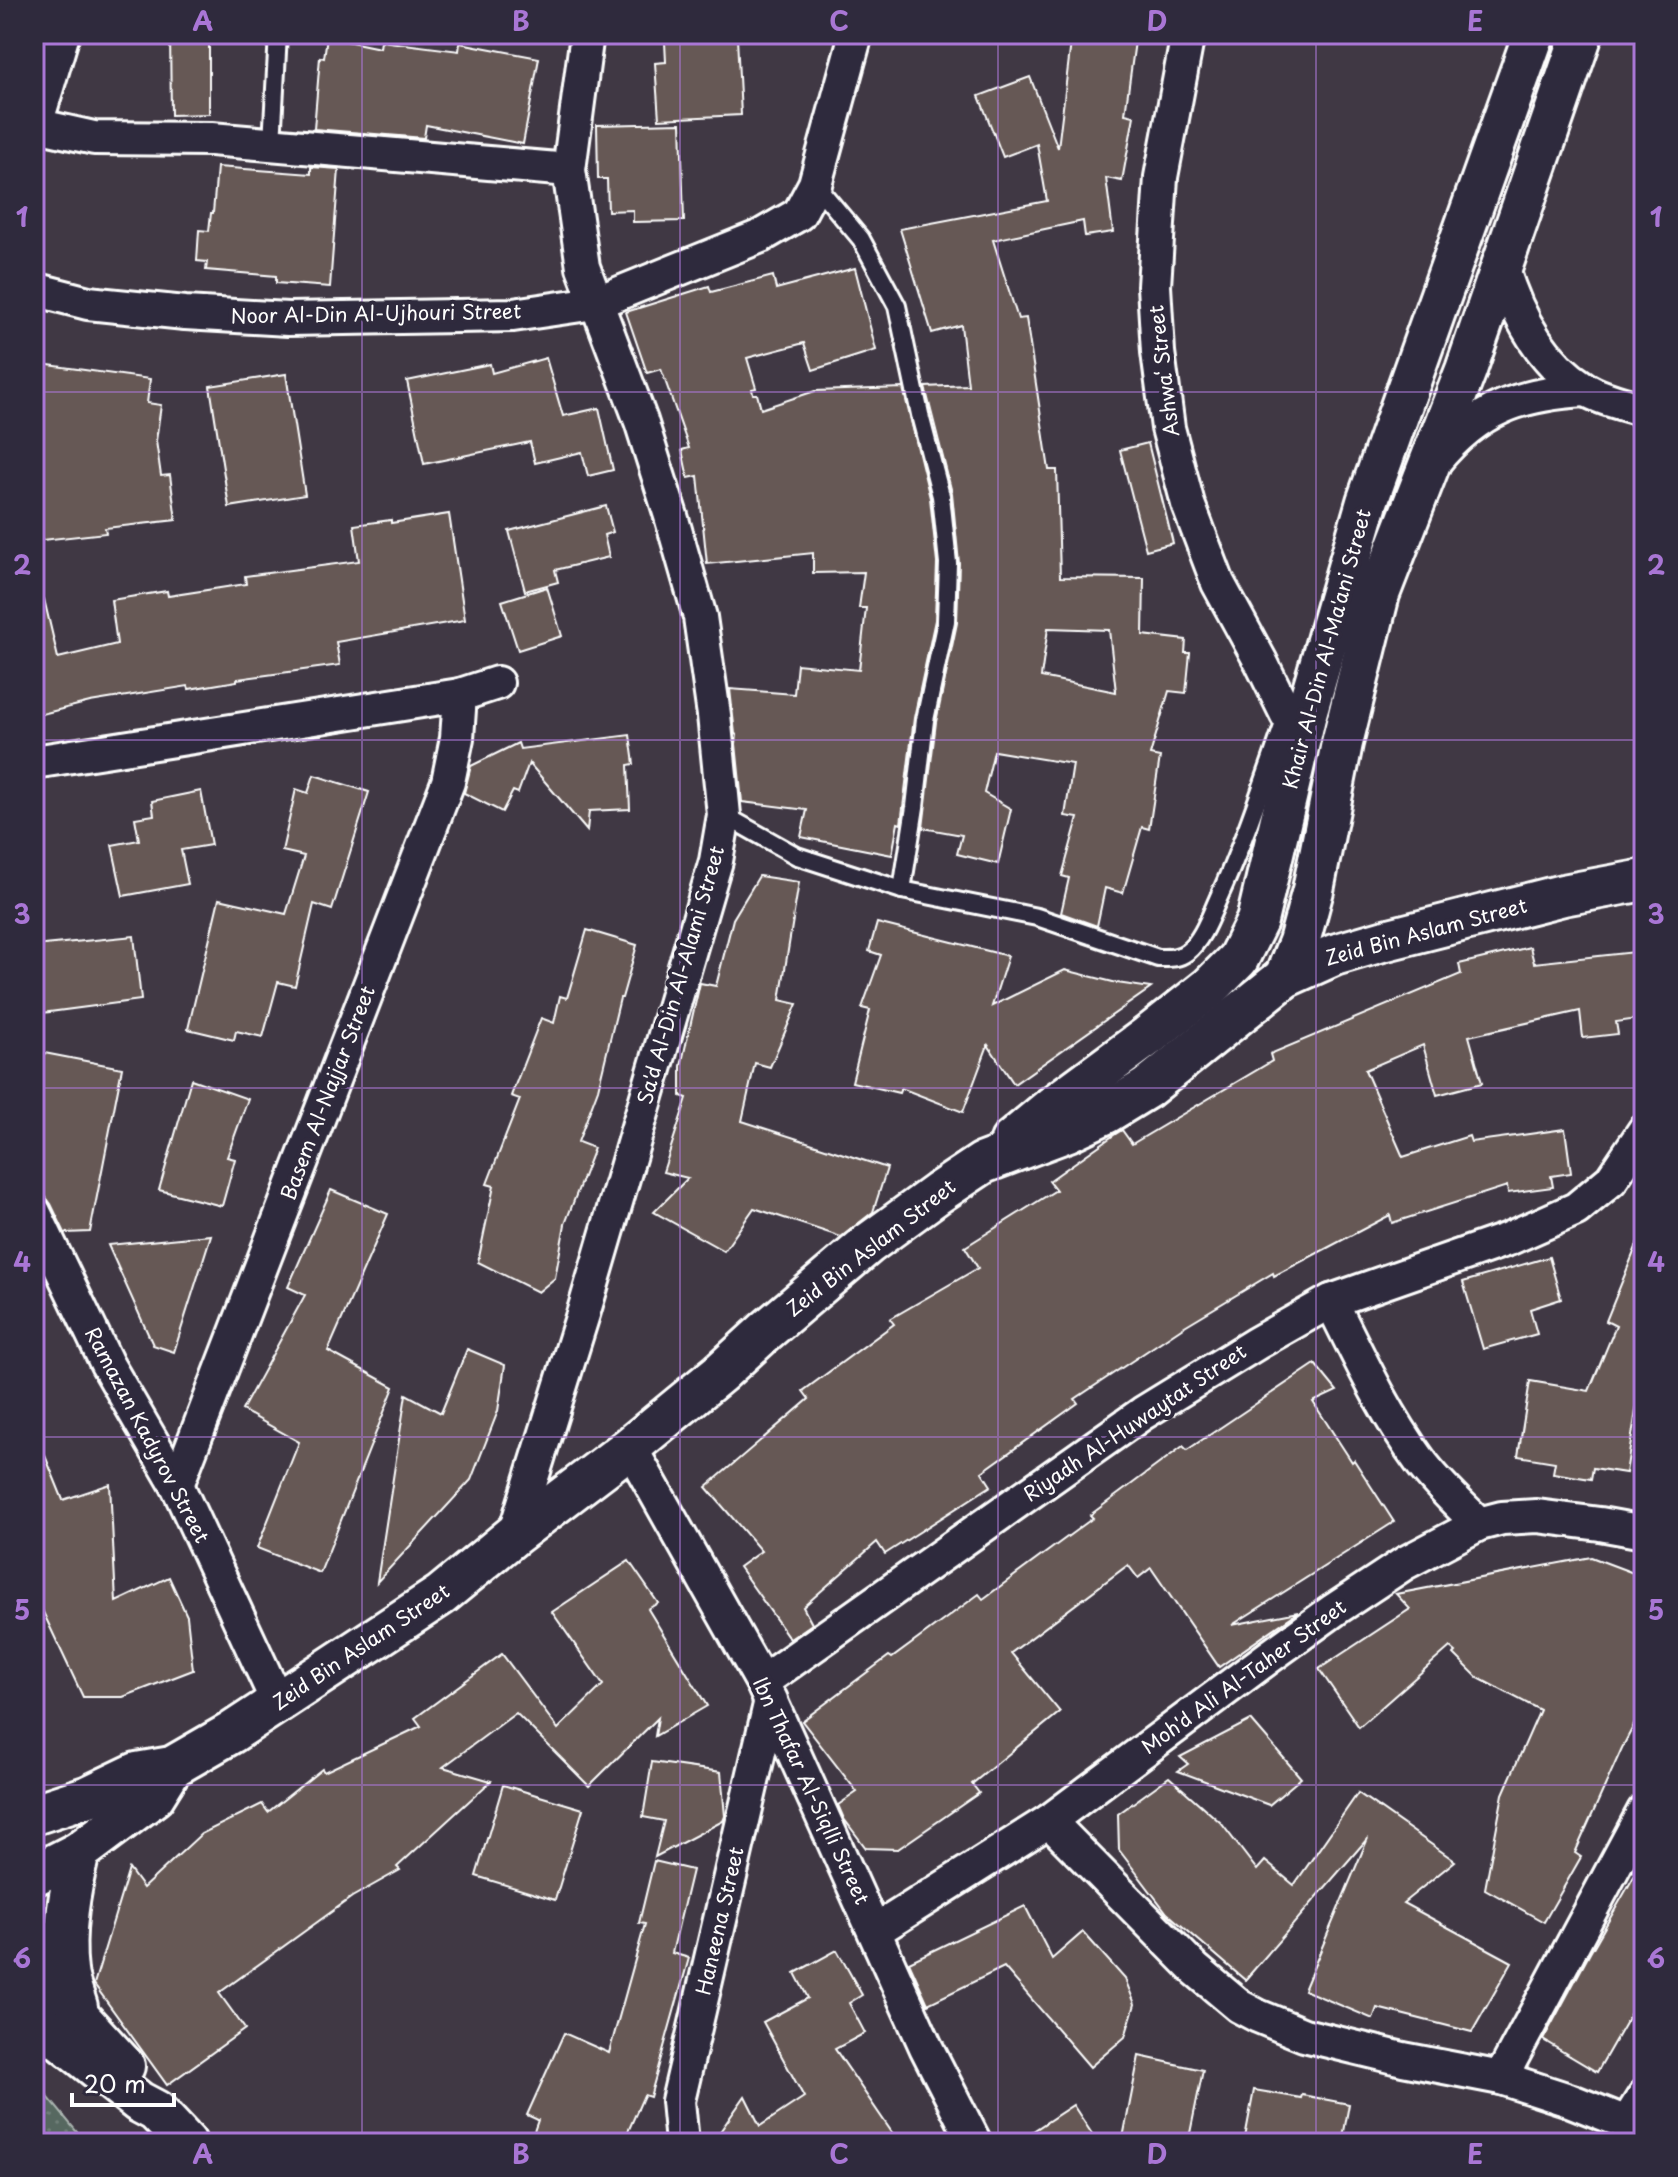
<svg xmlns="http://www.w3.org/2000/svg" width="1678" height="2177" viewBox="0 0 1678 2177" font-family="'Playpen Sans',sans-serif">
  <defs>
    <pattern id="grass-dots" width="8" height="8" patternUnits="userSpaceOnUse" patternTransform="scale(2)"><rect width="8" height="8" fill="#566860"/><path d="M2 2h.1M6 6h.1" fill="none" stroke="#6f7f78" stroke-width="1.8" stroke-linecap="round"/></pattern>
  </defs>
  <rect width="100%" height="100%" fill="#403844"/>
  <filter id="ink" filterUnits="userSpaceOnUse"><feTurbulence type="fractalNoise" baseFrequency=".0125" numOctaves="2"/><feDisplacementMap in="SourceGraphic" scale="16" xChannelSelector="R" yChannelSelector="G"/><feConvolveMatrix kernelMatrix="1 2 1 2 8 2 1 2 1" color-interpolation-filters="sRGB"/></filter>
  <g filter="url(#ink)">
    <path fill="url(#grass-dots)" stroke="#aab4b0" stroke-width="2" d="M34,2080L86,2143H34Z"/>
    <g fill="#665854" stroke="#fff" stroke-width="2" fill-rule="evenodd">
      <path d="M170,34H209V114L171,115Z"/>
      <path d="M1072,34H1136L1125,114L1134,116L1122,181L1106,178L1113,232L1085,236L1083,221L993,240L1018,319L1026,318L1049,470H1057L1060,577L1144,578L1143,635L1186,640L1185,653H1190L1186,693L1169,691L1150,755L1160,757L1149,829L1142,827L1123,893L1105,888L1097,926L1061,913L1069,878L1062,876L1078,818L1065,816L1073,764L994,751L984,793L1011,809L998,864L957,854L962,835L923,828L936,722L957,623L959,563L952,493L925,387L968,385L961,325L932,333L900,229L1047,201L1037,144L1003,157L979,96L1030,77L1058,148ZM1048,628L1109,630L1116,692L1041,677Z"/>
      <path d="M327,37L380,48L381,41L459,51L460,43L539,58L523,144L426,125L424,138L314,129L320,57L324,58Z"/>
      <path d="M737,38L741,115L659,119L655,63L666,62L665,42Z"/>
      <path d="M681,123L684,221L633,222V210L608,211L607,179H598L597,125Z"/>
      <path d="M217,167L311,174V167L339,169L330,287L276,283V276L206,270L207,262L197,261L199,230L209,231L211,213H213Z"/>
      <path d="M855,268L876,350L813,370L804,343L747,358L756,388L752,389L753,394H757L761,409L815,391L903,388L930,498L937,563L935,620L914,718L901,824L898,823L892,855L801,837L807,810L742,802L736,744L737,735L735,734L730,689L794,694L797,664L859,670L866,608H859L864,572L813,573V553L707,564L698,476L688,478L682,450L689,448L661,369L647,373L626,312L709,286L711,292L773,276L776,289Z"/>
      <path d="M546,358L563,416L599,408L613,470L588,476L582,452L535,463L530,442L424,464L407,381L490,364L492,373Z"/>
      <path d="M34,363L150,379L147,403L161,405L156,441L161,476L170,475L176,520L105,528L106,533L34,541Z"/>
      <path d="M286,374L305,495L229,507L210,386Z"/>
      <path d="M1148,443L1173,543L1146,550L1120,450Z"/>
      <path d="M606,506L613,532L604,535L609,557L555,570L558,582L525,591L509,531Z"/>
      <path d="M449,514L465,620L336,642L340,665L237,679V681L189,689L188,686L90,702L34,716V601L44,599L58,658L117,644L111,600L167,591L168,596L246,584L245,576L359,561L354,525L391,520V523Z"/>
      <path d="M547,587L562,636L518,650L502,601Z"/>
      <path d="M630,735L634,764L628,765L630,809L589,811L587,831L529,763L518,793L513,791L502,812L464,793L471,766L518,743L520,749Z"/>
      <path d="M314,775L369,792L332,910L314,904L295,986L278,982L263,1037L236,1031L234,1040L188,1029L219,899L286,914L304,856L282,851L296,789L308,793Z"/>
      <path d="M201,791L211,845L181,850L188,884L123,896L112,845L139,840L135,818L154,815L152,801Z"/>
      <path d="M759,876L799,882L780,1000L797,1004L770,1067L755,1063L742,1121L887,1168L873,1212L841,1237L754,1208L724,1251L654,1212L688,1178L663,1172L687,1098L681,1096V1066L700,983L716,986L733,919Z"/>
      <path d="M877,923L1008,956L992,1006L1065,970L1117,983L1151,988L1014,1084L988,1045L963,1112L901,1088L899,1093L852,1082L870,1010L862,1008L881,955L869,951Z"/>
      <path d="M587,930L637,945L622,998H620L598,1089L578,1142L594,1148L565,1224L555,1278L538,1292L478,1262L494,1186L487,1184L520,1099L511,1096L541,1018L554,1023L560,996L567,998Z"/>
      <path d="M134,936L141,1000L34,1014V946Z"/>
      <path d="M1530,947L1534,963L1644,951V998L1636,999L1638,1019L1616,1022L1618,1034L1583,1038L1580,1011L1469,1036L1482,1083L1437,1095L1423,1045L1365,1070L1403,1157L1469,1136L1471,1142L1565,1129L1571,1173L1551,1176L1553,1187L1508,1193L1507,1186L1392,1223L1390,1215L1274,1276L1273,1273L1183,1327L1075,1399L1078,1403L982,1472L991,1486L885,1554L877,1542L803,1607L812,1624L790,1639L739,1567L761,1551L706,1487L809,1399L803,1391L894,1324L890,1319L978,1268L965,1247L1056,1190L1049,1181L1114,1135L1122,1130L1132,1144L1272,1061L1270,1054L1461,974L1459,964Z"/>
      <path d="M34,1051L122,1068L90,1232L65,1233L51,1204L45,1196L34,1166Z"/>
      <path d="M191,1079L248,1099L227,1157L235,1159L222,1206L159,1190Z"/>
      <path d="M331,1190L388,1214L328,1351L394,1387L320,1573L257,1548L299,1442L242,1410L305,1295L288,1287Z"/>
      <path d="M1643,1230L1644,1361L1626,1473L1593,1468L1591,1479L1553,1473L1555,1462L1518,1456L1530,1381L1589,1391L1616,1326L1606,1321Z"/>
      <path d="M211,1235L174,1352L153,1345L108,1245Z"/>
      <path d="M1549,1257L1561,1299L1530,1309L1537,1334L1483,1349L1463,1282Z"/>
      <path d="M467,1349L505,1365L498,1411L471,1480L377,1582L406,1394L441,1413Z"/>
      <path d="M1315,1364L1337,1391L1313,1402L1352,1462L1354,1460L1394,1522L1232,1625L1298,1612L1219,1667L1151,1568L1138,1578L1128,1565L1011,1653L1060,1712L972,1784L979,1793L898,1849L866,1848L844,1819L838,1805L857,1792L802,1721L889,1656L892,1658L979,1594L983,1599L1093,1518L1090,1515L1183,1446L1187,1450Z"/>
      <path d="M35,1431L63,1500L110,1484L116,1602L169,1577L187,1616L193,1670L123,1697H83L34,1593Z"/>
      <path d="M1591,1557L1644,1577V1706L1622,1748L1575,1853L1581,1857L1544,1922L1485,1889L1503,1794L1540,1710L1478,1678L1454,1654L1456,1652L1450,1647L1359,1727L1319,1669L1410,1609L1396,1594Z"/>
      <path d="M629,1561L658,1603L648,1609L707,1706L655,1736L658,1718L589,1786L516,1713L443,1767L491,1781L397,1867L400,1870L352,1897L219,1993L245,2029L167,2085L94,1984L129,1869L143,1888L201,1834L262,1804L268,1812L322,1769L324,1772L421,1726L415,1718L502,1654L558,1729L603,1685L552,1612Z"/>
      <path d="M1251,1720L1301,1778L1269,1805L1178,1771L1188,1764L1180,1757Z"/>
      <path d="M652,1762L721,1772L725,1816L723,1821L655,1857L664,1821L643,1817Z"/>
      <path d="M1169,1777L1221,1823L1257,1870L1265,1861L1294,1885L1358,1793L1455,1861L1403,1903L1512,1962L1472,2032L1377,2008L1373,2019L1304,1990L1368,1838L1245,1980L1167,1913L1119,1850L1118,1814Z"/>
      <path d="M503,1785L583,1809L555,1900L476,1876Z"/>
      <path d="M1644,1859V1990L1597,2072L1543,2040L1590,1953Z"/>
      <path d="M654,1861L692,1870L672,1953L689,1958L650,2097L644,2095L623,2143H530L538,2120L527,2115L564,2033L609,2053L645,1924L639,1923Z"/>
      <path d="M1025,1906L1052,1959L1083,1932L1125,1979L1135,2004L1125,2037L1090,2067L1004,1967L928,2004L909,1962Z"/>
      <path d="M837,1950L862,1995L849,2003L865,2033L835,2049L893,2134L879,2143H712L745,2096L760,2126L804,2097L763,2022L808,1998L795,1973Z"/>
      <path d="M1139,2056L1203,2070L1188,2143H1122Z"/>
      <path d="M1254,2090L1301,2098L1302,2095L1349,2104L1342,2143H1244Z"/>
      <path d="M1073,2105L1098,2143H1015Z"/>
    </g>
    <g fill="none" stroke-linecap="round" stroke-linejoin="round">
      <defs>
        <g id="service">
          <path d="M272,143L278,34"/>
          <path d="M815,184L861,239L897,306L921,419L941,496L948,563L946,621L925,720L915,807L902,890"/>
          <path d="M724,815L797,856L902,890L1037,917L1158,958C1168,958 1178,959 1187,952C1202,940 1210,917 1218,899C1245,840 1265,777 1287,715"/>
        </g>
        <g id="minor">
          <path d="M1188,34L1161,177L1154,286L1158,352L1168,428L1188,504L1218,583L1261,662L1287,715L1305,717"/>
          <path d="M36,125L94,138L211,139L569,170"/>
          <path d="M34,131L63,34"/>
          <path d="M1502,266C1516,314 1540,361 1585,389C1601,399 1625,404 1644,410"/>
          <path d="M34,289L88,303L185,313L288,319L513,315L595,303L761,236L799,214L815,184L856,34"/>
          <path d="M1435,461C1479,408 1519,394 1586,390"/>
          <path d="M34,762L460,695L497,683"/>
          <path d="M34,1212L107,1364L177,1485L278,1703"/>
          <path d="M1331,1301C1358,1355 1384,1412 1420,1461C1437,1484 1459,1504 1479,1524"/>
          <path d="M630,1447L762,1682L926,2047L975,2143"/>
          <path d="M177,1485L448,782L457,738L460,695"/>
          <path d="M514,1535L584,1311L716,861L724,815L714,715L700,617L671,516L641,421L583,267L569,170L587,34"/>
          <path d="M762,1682L1143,1413L1257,1343L1331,1301L1508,1239L1576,1209L1611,1180L1644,1131"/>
          <path d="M1049,1821L1195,1969L1239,2006L1258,2016L1304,2035L1403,2059L1501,2078L1569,2100L1627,2123L1644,2135"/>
          <path d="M875,1931L1049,1821L1269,1657L1334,1610L1405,1563L1479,1524L1502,1518L1537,1516L1600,1524L1644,1532"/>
          <path d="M1501,2078L1644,1811"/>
          <path d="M1627,2123L1644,2096"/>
          <path d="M682,2143L678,2101L771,1700"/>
        </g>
        <g id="tertiary">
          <path d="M1285,977L1299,942L1313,890L1342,743L1379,594L1466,370L1582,34"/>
          <path d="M1011,1141L1053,1106L1148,1036L1210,987L1238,959L1257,921L1305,717L1367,502L1534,34"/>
          <path d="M34,1814L89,1796L137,1773L172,1767L231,1733L441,1595L514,1535L630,1447L720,1373L767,1330L868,1244L938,1193L983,1163L1068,1131L1106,1113L1147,1088L1285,977L1334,955L1382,941L1563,895L1644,880"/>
          <path d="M34,1875L79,1852L154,1796L172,1767"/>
          <path d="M34,1961L81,2019L124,2066"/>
          <path d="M77,2007C74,1996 68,1983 67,1971C62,1931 70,1890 79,1852"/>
          <path d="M34,2018L139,2102L156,2111L186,2143"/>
        </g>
      </defs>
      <use href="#service" stroke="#fff" stroke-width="22"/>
      <use href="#minor" stroke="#fff" stroke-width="38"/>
      <use href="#tertiary" stroke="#fff" stroke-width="46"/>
      <use href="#service" stroke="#2f2a3d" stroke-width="16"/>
      <use href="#minor" stroke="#2f2a3d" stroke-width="32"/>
      <use href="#tertiary" stroke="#2f2a3d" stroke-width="40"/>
    </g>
  </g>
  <path fill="none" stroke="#a976d5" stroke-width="2" stroke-opacity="0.55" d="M362,34V2143M680,34V2143M998,34V2143M1316,34V2143M34,392H1644M34,740H1644M34,1088H1644M34,1437H1644M34,1785H1644"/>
  <g text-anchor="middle" stroke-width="8" stroke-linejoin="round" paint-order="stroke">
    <g font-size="20" fill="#fff" stroke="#2f2a3d">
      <text transform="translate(376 314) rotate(-1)" y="7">Noor Al-Din Al-Ujhouri Street</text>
      <text transform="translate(1164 371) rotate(-97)" y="7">Ashwa‘ Street</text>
      <text transform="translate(1327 649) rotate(-75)" y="7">Khair Al-Din Al-Ma'ani Street</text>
      <text transform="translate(1426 932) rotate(-15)" y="7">Zeid Bin Aslam Street</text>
      <text transform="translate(681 975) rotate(-74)" y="7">Sa'd Al-Din Al-Alami Street</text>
      <text transform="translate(328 1093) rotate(-69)" y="7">Basem Al-Najjar Street</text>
      <text transform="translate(871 1248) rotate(-38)" y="7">Zeid Bin Aslam Street</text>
      <text transform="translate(1135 1423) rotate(-34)" y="7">Riyadh Al-Huwaytat Street</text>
      <text transform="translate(147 1435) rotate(62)" y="7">Ramazan Kadyrov Street</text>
      <text transform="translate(361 1647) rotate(-34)" y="7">Zeid Bin Aslam Street</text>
      <text transform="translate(1244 1677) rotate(-36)" y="7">Moh'd Ali Al-Taher Street</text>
      <text transform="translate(811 1791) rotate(65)" y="7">Ibn Thafar Al-Siqlli Street</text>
      <text transform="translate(720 1921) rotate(-77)" y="7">Haneena Street</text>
    </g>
  </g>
  <rect width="1678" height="2177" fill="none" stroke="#2f2a3d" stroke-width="88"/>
  <path d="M72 2093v12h102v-12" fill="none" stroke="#ffffff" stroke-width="4"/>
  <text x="84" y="2093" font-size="24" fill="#ffffff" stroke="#2f2a3d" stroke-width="6" paint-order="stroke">20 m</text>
  <rect x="44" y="44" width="1590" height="2089" fill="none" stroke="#a976d5" stroke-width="3"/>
  <g font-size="26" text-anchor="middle" font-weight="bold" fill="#a976d5">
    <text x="203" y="31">A</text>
    <text x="521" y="31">B</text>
    <text x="839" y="31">C</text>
    <text x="1157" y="31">D</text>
    <text x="1475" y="31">E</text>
    <text x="22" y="227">1</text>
    <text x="1656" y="227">1</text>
    <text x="22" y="575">2</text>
    <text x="1656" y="575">2</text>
    <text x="22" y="924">3</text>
    <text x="1656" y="924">3</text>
    <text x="22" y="1272">4</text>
    <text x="1656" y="1272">4</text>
    <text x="22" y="1620">5</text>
    <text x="1656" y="1620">5</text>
    <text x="22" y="1968">6</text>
    <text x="1656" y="1968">6</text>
    <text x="203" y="2164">A</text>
    <text x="521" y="2164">B</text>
    <text x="839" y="2164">C</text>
    <text x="1157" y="2164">D</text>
    <text x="1475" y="2164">E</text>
  </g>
</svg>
